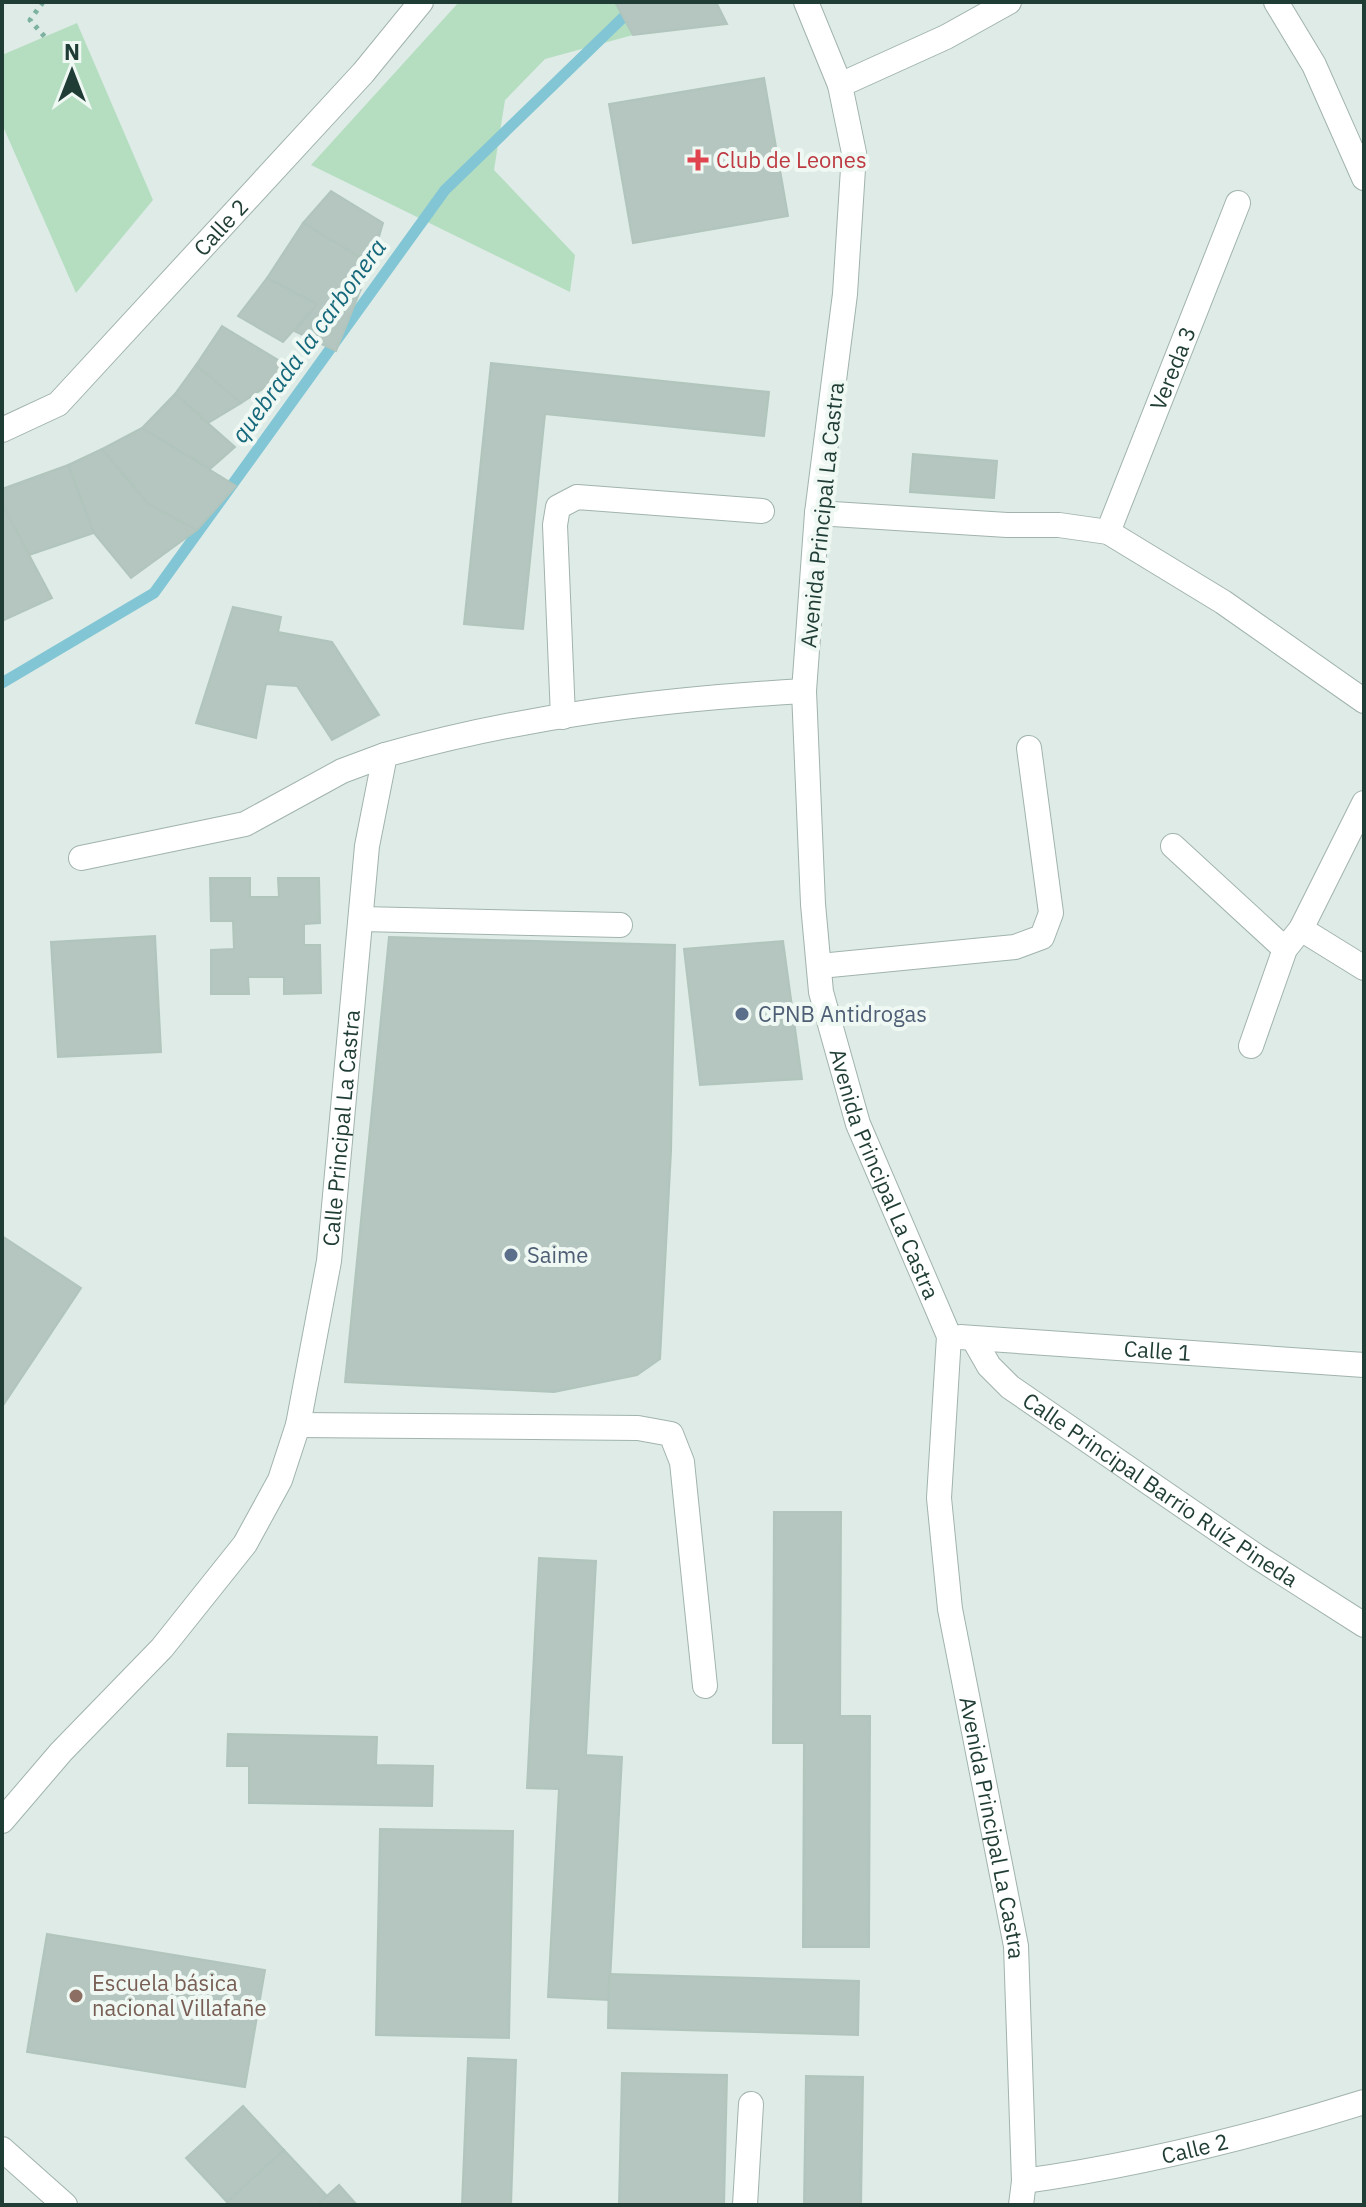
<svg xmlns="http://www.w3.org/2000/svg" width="1366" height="2207" viewBox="0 0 1366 2207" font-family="'IBM Plex Sans',sans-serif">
  <rect width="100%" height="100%" fill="#deebe6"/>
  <g fill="#b5dec1">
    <path d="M459,2H615L633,35L545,59L505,100L494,170L575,255L570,292L311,165Z"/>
    <path d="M77,23L153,200L76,293L2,124V55Z"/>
  </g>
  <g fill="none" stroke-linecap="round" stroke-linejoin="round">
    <path stroke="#82c6d5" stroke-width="11" d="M2,683L154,593L445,190L639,2"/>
  </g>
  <g fill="#b4c6bf" stroke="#b1c5bd" stroke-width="2">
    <path d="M615,2H716L727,24L633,35Z"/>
    <path d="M764,78L788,216L633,243L609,104Z"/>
    <path d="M331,191L383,223L371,264L303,223Z"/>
    <path d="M303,223L371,264L336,351L294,331L317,304L267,278Z"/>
    <path d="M267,278L317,304L283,342L238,316Z"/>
    <path d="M222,326L293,369L241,403L196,365Z"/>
    <path d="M491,363L769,392L764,436L545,414L523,629L464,624Z"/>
    <path d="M196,365L241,403L208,423L175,394Z"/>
    <path d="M175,394L235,447L210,469L142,428Z"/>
    <path d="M142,428L236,486L197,530L148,504L102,449Z"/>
    <path d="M102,449L148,504L197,530L131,578L94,533L68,465Z"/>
    <path d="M913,454L997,461L994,498L910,492Z"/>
    <path d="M68,465L94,533L29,555L2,504V489Z"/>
    <path d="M2,504L52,598L2,621Z"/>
    <path d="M233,607L281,617L278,632L332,642L379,715L332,740L297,686L266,684L256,738L196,723Z"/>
    <path d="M210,878H250V897H279L278,878H319L320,923L304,924V945H320L321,993L284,994V977H248L249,994H211V950L234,949L233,921H211Z"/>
    <path d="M155,936L161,1052L58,1057L51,942Z"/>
    <path d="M389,937L675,945L671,1151L660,1359L637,1375L554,1392L345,1382Z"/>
    <path d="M783,941L802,1079L700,1085L684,949Z"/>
    <path d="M2,1236L81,1288L2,1407Z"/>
    <path d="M774,1512H841L840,1716H870L869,1947H803L804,1743H773Z"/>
    <path d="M539,1558L596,1561L586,1755L622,1757L609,2000L548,1997L559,1789L527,1788Z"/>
    <path d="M228,1734L377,1737L376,1765L433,1766L432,1806L249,1803V1766H227Z"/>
    <path d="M380,1829L513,1831L509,2038L376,2035Z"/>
    <path d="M47,1934L265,1970L245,2087L27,2052Z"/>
    <path d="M609,1974L859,1981L858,2035L608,2028Z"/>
    <path d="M468,2058L516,2060L511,2205H462Z"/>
    <path d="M622,2073L727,2075L724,2205H619Z"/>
    <path d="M806,2076L863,2077L861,2205H804Z"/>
    <path d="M243,2106L284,2150L227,2202L186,2158Z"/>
    <path d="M284,2150L327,2196L317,2205H230L227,2202Z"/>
    <path d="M339,2185L357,2205H317Z"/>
  </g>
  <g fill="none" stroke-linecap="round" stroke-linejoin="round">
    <defs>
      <g id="minor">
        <path id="s1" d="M806,2L840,85L854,153L845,294L817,513L804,691L813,904L821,992L858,1124L949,1336L939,1498L950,1609L1016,1946L1024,2181L1021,2205"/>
        <path d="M1276,2L1314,65L1364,178"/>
        <path d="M840,85L946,37L1009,2"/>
        <path id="s2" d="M2,430L58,404L363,73L421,2"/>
        <path d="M817,513L1007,525H1059L1108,532L1223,602L1364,701"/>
        <path id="s3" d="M1108,532L1238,203"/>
        <path d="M563,717L555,525L558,507L577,497L762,511"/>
        <path d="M1173,846L1285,949"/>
        <path d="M81,858L245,824L342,771L385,755"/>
        <path d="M361,919L620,925"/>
        <path d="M1301,929L1364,968"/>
        <path d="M820,966L1015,947L1042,937L1051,913L1029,748"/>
        <path d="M1251,1046L1285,949L1301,929L1364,803"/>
        <path id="s4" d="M960,1337L1364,1365"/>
        <path id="s5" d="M973,1338L989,1366L1010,1387L1256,1556L1364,1625"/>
        <path d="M298,1425L638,1428L671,1434L682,1462L705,1686"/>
        <path id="s6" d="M2,1821L61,1752L162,1648L245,1544L280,1480L298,1425L329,1261L367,846L385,755C521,716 663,699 804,691"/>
        <path d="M2,2149L65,2205"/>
        <path id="s7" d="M1024,2181C1139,2165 1252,2137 1364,2102"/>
        <path d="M745,2205L751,2104"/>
      </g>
    </defs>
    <use href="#minor" stroke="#a1b3ad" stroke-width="26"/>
    <path stroke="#7db1a2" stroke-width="5" stroke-dasharray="4 6" stroke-linecap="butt" d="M43,2L30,20L45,37"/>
    <use href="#minor" stroke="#fff" stroke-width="24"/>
  </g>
  <path fill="#e0444e" stroke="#eff8f3" stroke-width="3" d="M694 148h8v8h8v8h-8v8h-8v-8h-8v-8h8z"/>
  <g fill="#5c6f8a" stroke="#eff8f3" stroke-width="3">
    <circle cx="742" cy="1014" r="8"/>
    <circle cx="511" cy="1255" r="8"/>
  </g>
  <circle fill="#8d6e63" stroke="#eff8f3" stroke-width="3" cx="76" cy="1996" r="8"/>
  <g text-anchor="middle" stroke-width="8" stroke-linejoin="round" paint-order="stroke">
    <g font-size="22" fill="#be3a42" stroke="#eff8f3" text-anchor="start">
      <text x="716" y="168">Club de Leones</text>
    </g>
    <g font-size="22" fill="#1f3c35" stroke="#eff8f3">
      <text dy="8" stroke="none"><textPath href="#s2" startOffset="302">Calle 2</textPath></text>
      <text dy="8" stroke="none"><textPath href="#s3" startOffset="176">Vereda 3</textPath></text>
      <text transform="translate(822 515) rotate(-84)" y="8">Avenida Principal La Castra</text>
      <text dy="8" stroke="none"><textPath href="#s6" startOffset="800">Calle Principal La Castra</textPath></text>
      <text dy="8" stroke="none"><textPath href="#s1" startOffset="1194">Avenida Principal La Castra</textPath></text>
      <text dy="8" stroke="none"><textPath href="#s4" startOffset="198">Calle 1</textPath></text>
      <text dy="8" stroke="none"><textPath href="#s5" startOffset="244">Calle Principal Barrio Ruíz Pineda</textPath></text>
      <text dy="8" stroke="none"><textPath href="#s1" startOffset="1866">Avenida Principal La Castra</textPath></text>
      <text dy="8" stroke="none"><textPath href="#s7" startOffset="174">Calle 2</textPath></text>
    </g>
    <g font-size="22" fill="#4e5e75" stroke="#eff8f3" text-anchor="start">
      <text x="758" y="1022">CPNB Antidrogas</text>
      <text x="527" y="1263">Saime</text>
    </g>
    <g font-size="22" fill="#785e54" stroke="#eff8f3" text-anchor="start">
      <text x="92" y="1991">Escuela básica<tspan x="92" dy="25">nacional Villafañe</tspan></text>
    </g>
    <g font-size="24" font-style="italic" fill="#15687b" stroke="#eff8f3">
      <text transform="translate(309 341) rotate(-54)" y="8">quebrada la carbonera</text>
    </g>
  </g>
  <rect width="1366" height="2207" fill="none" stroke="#1f3c35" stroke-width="8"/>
  <g transform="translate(72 72)" stroke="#eff8f3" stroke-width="6" paint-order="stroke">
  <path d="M0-6L14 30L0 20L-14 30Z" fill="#1f3c35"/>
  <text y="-12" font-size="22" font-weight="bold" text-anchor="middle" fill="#1f3c35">N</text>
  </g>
</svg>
